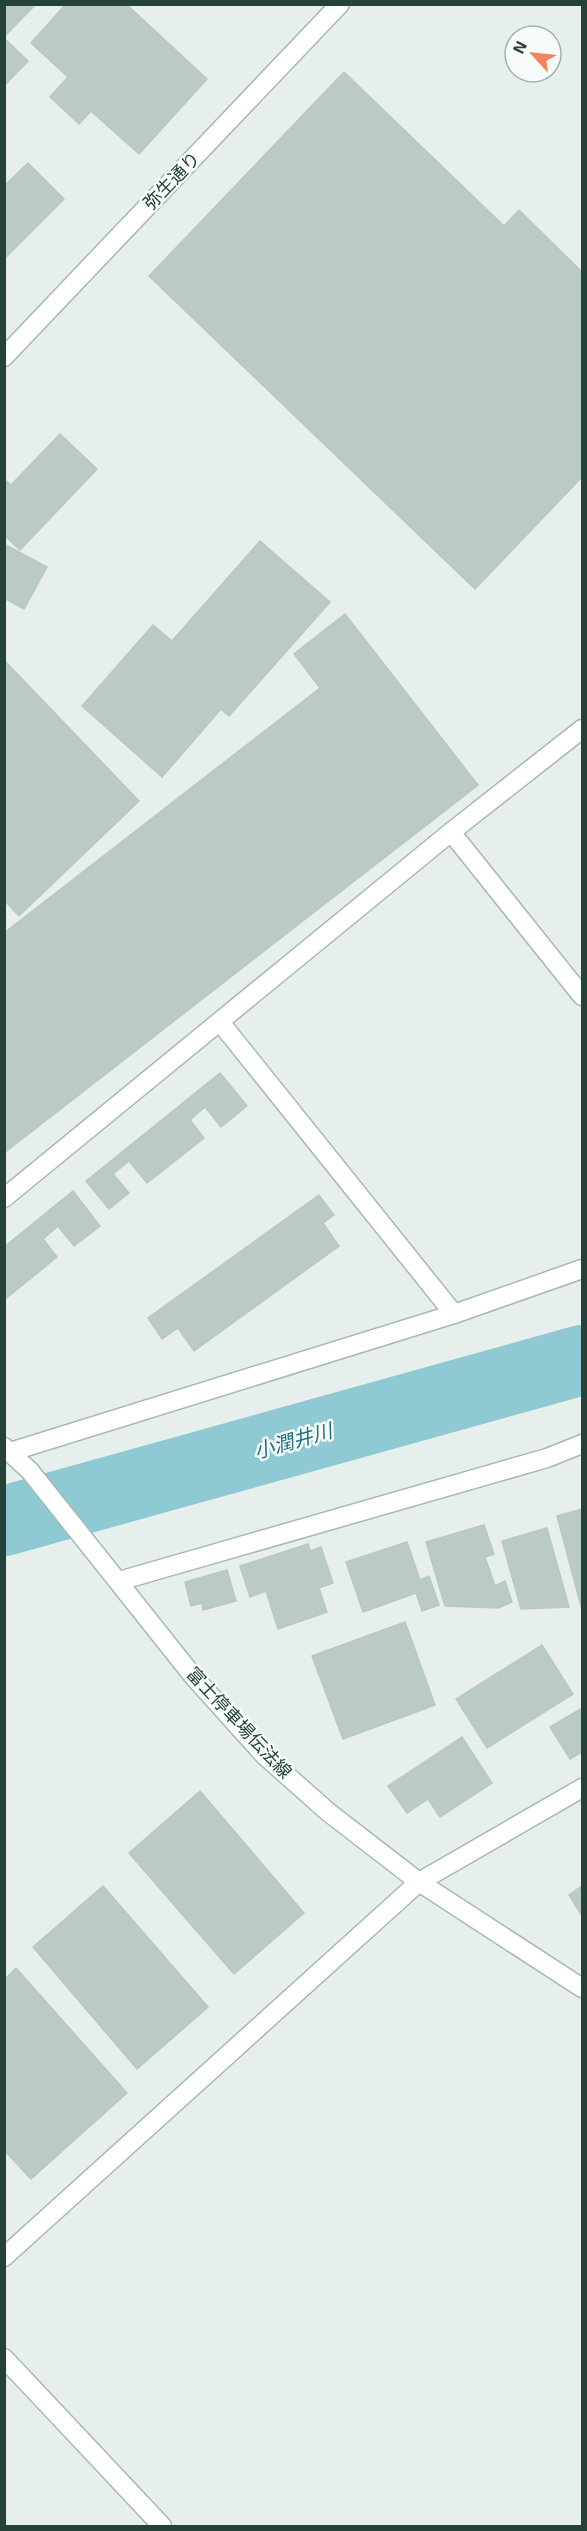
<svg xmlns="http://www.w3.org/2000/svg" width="587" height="2531" viewBox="0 0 587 2531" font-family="'Exo 2','Noto Sans JP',sans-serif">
  <rect width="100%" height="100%" fill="#e6efeb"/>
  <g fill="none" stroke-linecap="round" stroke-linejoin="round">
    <path stroke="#8ec9d4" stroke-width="70" d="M4,1521L582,1360"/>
  </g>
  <g fill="#bbcac4" stroke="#b8c9c2" stroke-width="1.5">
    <path d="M4,4H36L4,37Z"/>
    <path d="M66,4H126L207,79L139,154L91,111L79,124L50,97L68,77L31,43Z"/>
    <path d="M4,38L28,61L4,86Z"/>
    <path d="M344,72L504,226L519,210L582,272V477L475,589L149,276Z"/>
    <path d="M28,163L64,199L4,259V186Z"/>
    <path d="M60,434L97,469L20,550L4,535V479L11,485Z"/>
    <path d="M260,541L330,602L229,716L221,709L162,777L82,706L153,625L172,641Z"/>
    <path d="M4,544L47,567L24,609L4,598Z"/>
    <path d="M345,614L478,785L4,1153V933L320,688L294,654Z"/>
    <path d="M4,660L139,801L19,916L4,900Z"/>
    <path d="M220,1073L247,1106L221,1127L205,1107L190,1120L204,1138L147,1183L129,1161L113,1174L129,1193L109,1209L86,1181Z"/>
    <path d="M73,1191L100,1226L74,1246L58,1226L43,1239L57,1257L4,1300V1247Z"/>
    <path d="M319,1195L334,1215L323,1223L339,1246L194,1351L178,1328L162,1339L148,1318Z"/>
    <path d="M582,1509V1610L557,1516Z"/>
    <path d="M484,1525L494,1554L485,1557L495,1586L505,1581L512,1602L498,1608L445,1606L426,1542Z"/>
    <path d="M547,1528L569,1607L521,1609L502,1541Z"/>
    <path d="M407,1542L420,1580L429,1576L439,1605L422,1611L416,1593L363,1612L346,1562Z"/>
    <path d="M308,1544L310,1551L321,1547L333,1583L319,1588L327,1612L278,1629L266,1591L250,1597L240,1566Z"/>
    <path d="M227,1570L236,1601L203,1610L202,1603L191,1606L185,1582Z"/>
    <path d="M405,1622L435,1705L343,1739L312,1656Z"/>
    <path d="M542,1645L573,1694L487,1748L456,1699Z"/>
    <path d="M582,1708V1752L570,1759L550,1727Z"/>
    <path d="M462,1737L492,1783L440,1817L428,1799L407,1813L388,1786Z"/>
    <path d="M200,1791L304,1913L234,1974L129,1853Z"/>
    <path d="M103,1886L208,2007L137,2069L33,1947Z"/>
    <path d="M582,1886V1916L569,1895Z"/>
    <path d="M16,1968L127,2093L31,2179L4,2150V1980Z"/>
  </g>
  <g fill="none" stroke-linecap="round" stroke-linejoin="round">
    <defs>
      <g id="minor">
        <path d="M451,832L582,996"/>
        <path d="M220,1022L454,1314"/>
        <path d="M10,1452L454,1314L582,1269"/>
        <path d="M119,1581L547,1458L582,1444"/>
        <path d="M4,2257L419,1882L582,1788"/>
        <path d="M4,2358L162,2526"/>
      </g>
      <g id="tertiary">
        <path d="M4,357L340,4"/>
        <path d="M4,1198L451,832L582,729"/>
      </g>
      <path id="secondary" d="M4,1447L30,1471L193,1676L264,1755L327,1811L419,1882L582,1988"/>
    </defs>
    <use href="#minor" stroke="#a8b8b2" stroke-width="21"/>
    <use href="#tertiary" stroke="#a8b8b2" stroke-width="21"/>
    <use href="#secondary" stroke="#a4bbb3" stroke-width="21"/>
    <use href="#minor" stroke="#fff" stroke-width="18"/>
    <use href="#tertiary" stroke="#fff" stroke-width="18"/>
    <use href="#secondary" stroke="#fff" stroke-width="18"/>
  </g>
  <g text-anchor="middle" stroke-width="5" stroke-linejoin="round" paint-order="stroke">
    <g font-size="18" fill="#24423a" stroke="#f7fbf9">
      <text transform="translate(172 181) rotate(-46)" y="6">弥生通り</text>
      <text transform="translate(239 1723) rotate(47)" y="6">富士停車場伝法線</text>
    </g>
    <g font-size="20" font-style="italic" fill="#1c6f80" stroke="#f7fbf9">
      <text transform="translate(293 1441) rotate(-16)" y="7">小潤井川</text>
    </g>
  </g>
  <rect width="587" height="2531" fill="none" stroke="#24423a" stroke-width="12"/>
  <g transform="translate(533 54) rotate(297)"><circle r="28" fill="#f7fbf9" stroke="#a3b1ad" stroke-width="1.5"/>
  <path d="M0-4.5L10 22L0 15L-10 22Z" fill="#f4845f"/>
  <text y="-9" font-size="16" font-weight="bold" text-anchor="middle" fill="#24423a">N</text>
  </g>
</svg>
